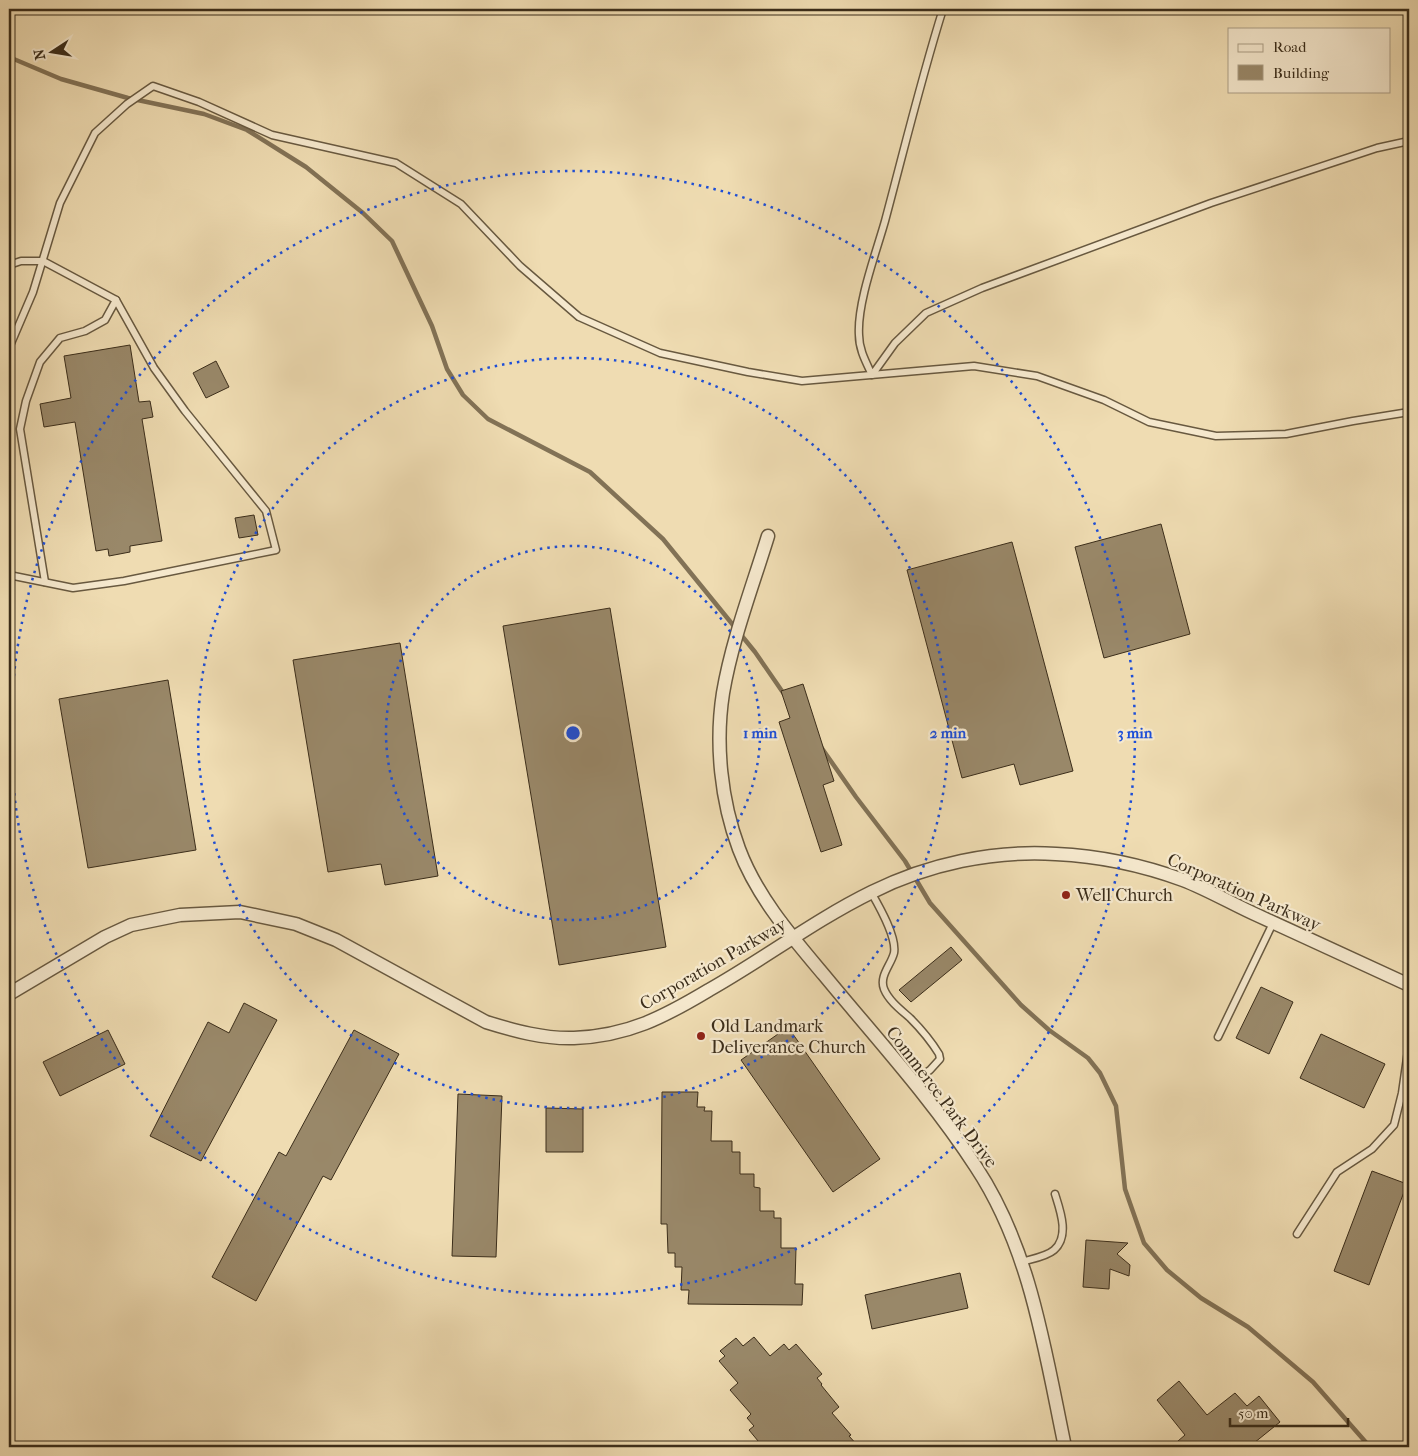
<svg xmlns="http://www.w3.org/2000/svg" width="1418" height="1456" viewBox="0 0 1418 1456" font-family="'IM FELL French Canon',serif">
  <rect width="100%" height="100%" fill="#efdcb2"/>
  <filter id="stains"><feTurbulence type="fractalNoise" baseFrequency=".004" numOctaves="4"/><feColorMatrix values="0 0 0 0 .2 0 0 0 0 .09 0 0 0 0 .02 0 0 0 .5 -.17"/></filter>
  <radialGradient id="worn" r=".72"><stop offset=".6" stop-color="#630" stop-opacity="0"/><stop offset="1" stop-color="#630" stop-opacity=".3"/></radialGradient>
  <g fill="none" stroke-linecap="round" stroke-linejoin="round">
    <g stroke="#827256" stroke-width="4.5">
      <path d="M9,57L61,79L128,98L204,114L247,130L306,167L363,213L392,241L432,326L447,369L463,395L488,419L590,472L663,539L755,652L784,694"/>
      <path d="M821,747L856,797L905,861L930,903L1021,1005L1049,1030L1088,1058L1100,1073L1116,1106L1125,1189L1144,1243L1167,1270L1201,1298L1248,1327L1313,1382L1370,1447"/>
    </g>
  </g>
  <g fill="#998869" stroke="#3b2d1a">
    <path d="M130,345L139,402L150,401L153,417L142,419L162,541L130,546V552L109,556L108,549L96,551L75,422L44,427L40,404L71,398L64,356Z"/>
    <path d="M216,361L229,387L206,398L193,373Z"/>
    <path d="M254,515L258,535L239,538L235,518Z"/>
    <path d="M1161,524L1190,634L1104,658L1075,547Z"/>
    <path d="M1012,542L1073,771L1020,785L1014,764L962,778L907,570Z"/>
    <path d="M610,608L666,947L559,965L503,626Z"/>
    <path d="M400,643L438,876L385,885L381,864L328,872L293,660Z"/>
    <path d="M168,680L196,850L88,868L59,699Z"/>
    <path d="M803,684L834,781L823,785L842,845L821,852L779,722L790,718L781,691Z"/>
    <path d="M951,947L962,960L911,1002L899,990Z"/>
    <path d="M1261,987L1293,1002L1269,1054L1236,1038Z"/>
    <path d="M244,1003L277,1020L201,1161L150,1136L208,1022L229,1033Z"/>
    <path d="M788,1027L880,1159L833,1192L741,1060Z"/>
    <path d="M108,1030L125,1064L60,1096L43,1062Z"/>
    <path d="M354,1030L399,1054L331,1180L323,1176L256,1301L212,1277L279,1152L286,1156Z"/>
    <path d="M1321,1034L1385,1064L1364,1108L1300,1078Z"/>
    <path d="M662,1092H698L697,1107H705L704,1111H712L711,1141H732V1152H740V1174H754V1187L760,1188V1211H774V1218H781V1248H796L795,1284H803L802,1305L688,1304L689,1290H681L682,1267H675V1253H668L667,1224H661Z"/>
    <path d="M458,1094L502,1096L496,1257L452,1256Z"/>
    <path d="M546,1108L583,1109V1152H546Z"/>
    <path d="M1372,1171L1407,1184L1369,1285L1334,1271Z"/>
    <path d="M1086,1240L1128,1243L1117,1254L1130,1265L1129,1276L1110,1269L1109,1289L1083,1287Z"/>
    <path d="M960,1273L968,1308L872,1329L865,1295Z"/>
    <path d="M754,1337L770,1356L784,1344L789,1350L796,1344L822,1374L817,1378L822,1384L821,1385L839,1407L832,1413L851,1435L849,1436L859,1447H763L749,1430L754,1426L747,1418L751,1414L730,1390L738,1383L719,1361L725,1356L720,1351L736,1338L743,1346Z"/>
    <path d="M1179,1381L1207,1415L1235,1393L1247,1406L1259,1396L1280,1422L1249,1447H1171L1185,1435L1157,1400Z"/>
  </g>
  <g fill="none" stroke-linecap="round" stroke-linejoin="round">
    <defs>
      <g id="lane">
        <path d="M943,9C921,79 904,150 885,221C876,253 857,303 859,335C859,350 866,362 872,375L895,343L926,313L982,288L1211,203L1377,148L1409,141"/>
        <path d="M9,265L21,261H43L116,300L105,320L85,331L60,338L40,362L26,401L20,429L45,582"/>
        <path d="M9,348L33,292L60,203L95,133L127,104L153,86L199,102L272,135L396,163L461,204L520,266L579,317L660,353L748,372L802,381L974,366L1037,376L1104,400L1149,422L1216,436L1286,434L1353,421L1409,412"/>
        <path d="M9,575L73,588L124,581L276,550L266,511L185,411L154,368L116,300"/>
        <path d="M871,892C879,906 897,937 894,953C891,965 879,976 884,989C889,1001 901,1010 910,1018C921,1029 931,1041 939,1054L940,1059L930,1070L913,1082"/>
        <path d="M1218,1037L1273,923"/>
        <path d="M1297,1234L1337,1172L1372,1149L1394,1125L1402,1093L1409,1044"/>
        <path d="M1021,1262C1031,1259 1046,1257 1054,1250C1070,1236 1060,1210 1055,1194"/>
      </g>
      <g id="street">
        <path d="M768,536C752,588 732,640 723,693C715,744 721,801 739,849C757,897 792,937 824,975C875,1037 933,1100 976,1167C1031,1250 1045,1352 1065,1447"/>
        <path d="M9,994L105,937L131,925L180,915L240,912L296,924L336,940L486,1022C515,1031 544,1039 574,1038C628,1036 664,1017 709,990C764,959 815,920 872,892C928,864 993,850 1056,854C1099,856 1142,865 1183,880C1209,890 1234,905 1259,916C1309,939 1359,962 1409,985"/>
      </g>
    </defs>
    <use href="#lane" stroke="#685940" stroke-width="9"/>
    <use href="#street" stroke="#685940" stroke-width="15"/>
    <use href="#lane" stroke="#f5e8cd" stroke-width="6"/>
    <use href="#street" stroke="#f5e8cd" stroke-width="12"/>
  </g>
  <g fill="none" stroke="#1d4ed8" stroke-width="2.5" stroke-dasharray="2.5 5">
    <circle cx="573" cy="733" r="187"/>
    <circle cx="573" cy="733" r="375"/>
    <circle cx="573" cy="733" r="562"/>
  </g>
  <g fill="#8f2418" stroke="#f5e8cd" stroke-width="2">
    <circle cx="1066" cy="895" r="5"/>
    <circle cx="701" cy="1036" r="5"/>
  </g>
  <g text-anchor="middle" stroke-width="4.5" stroke-linejoin="round" paint-order="stroke">
    <g font-size="18" fill="#3b2d1a" stroke="#f5e8cd">
      <text transform="translate(1244 892) rotate(24)" y="6">Corporation Parkway</text>
      <text transform="translate(713 964) rotate(-30)" y="6">Corporation Parkway</text>
      <text transform="translate(942 1097) rotate(53)" y="6">Commerce Park Drive</text>
    </g>
    <g font-size="18" fill="#3b2d1a" stroke="#f5e8cd" text-anchor="start">
      <text x="1076" y="901">Well Church</text>
      <text x="711" y="1032">Old Landmark<tspan x="711" dy="21">Deliverance Church</tspan></text>
    </g>
  </g>
  <circle cx="573" cy="733" r="8" fill="#1d4ed8" stroke="#f5e8cd" stroke-width="2.5"/>
  <g font-size="15" text-anchor="middle" font-weight="bold" fill="#1d4ed8" stroke="#f5e8cd" stroke-width="4.5" stroke-linejoin="round" paint-order="stroke">
    <text x="760" y="738">1 min</text>
    <text x="948" y="738">2 min</text>
    <text x="1135" y="738">3 min</text>
  </g>
  <rect width="1418" height="1456" fill="none" stroke="#efdcb2" stroke-width="30"/>
  <rect x="10" y="10" width="1398" height="1436" fill="none" stroke="#3b2d1a" stroke-width="2.5"/>
  <rect x="15" y="15" width="1388" height="1426" fill="none" stroke="#3b2d1a"/>
  <rect x="1228" y="28" width="162" height="65" fill="#f5e8cd" stroke="#ab9d85"/>
  <rect x="1238" y="44" width="25" height="8" fill="#f5e8cd" stroke="#ab9d85"/>
  <text x="1273" y="52" font-size="15" fill="#3b2d1a">Road</text>
  <rect x="1238" y="65" width="25" height="15" fill="#998869" stroke="#ab9d85"/>
  <text x="1273" y="78" font-size="15" fill="#3b2d1a">Building</text>
  <g transform="translate(52 52) rotate(258)" stroke="#f5e8cd" stroke-width="4" paint-order="stroke">
  <path d="M0-4L9 19L0 12L-9 19Z" fill="#3b2d1a"/>
  <text y="-8" font-size="14" font-weight="bold" text-anchor="middle" fill="#3b2d1a">N</text>
  </g>
  <path d="M1230 1418v8h118v-8" fill="none" stroke="#3b2d1a" stroke-width="2.5"/>
  <text x="1238" y="1418" font-size="15" fill="#3b2d1a" stroke="#f5e8cd" stroke-width="4" paint-order="stroke">50 m</text>
  <rect width="100%" height="100%" filter="url(#stains)"/>
  <rect width="100%" height="100%" fill="url(#worn)"/>
</svg>
